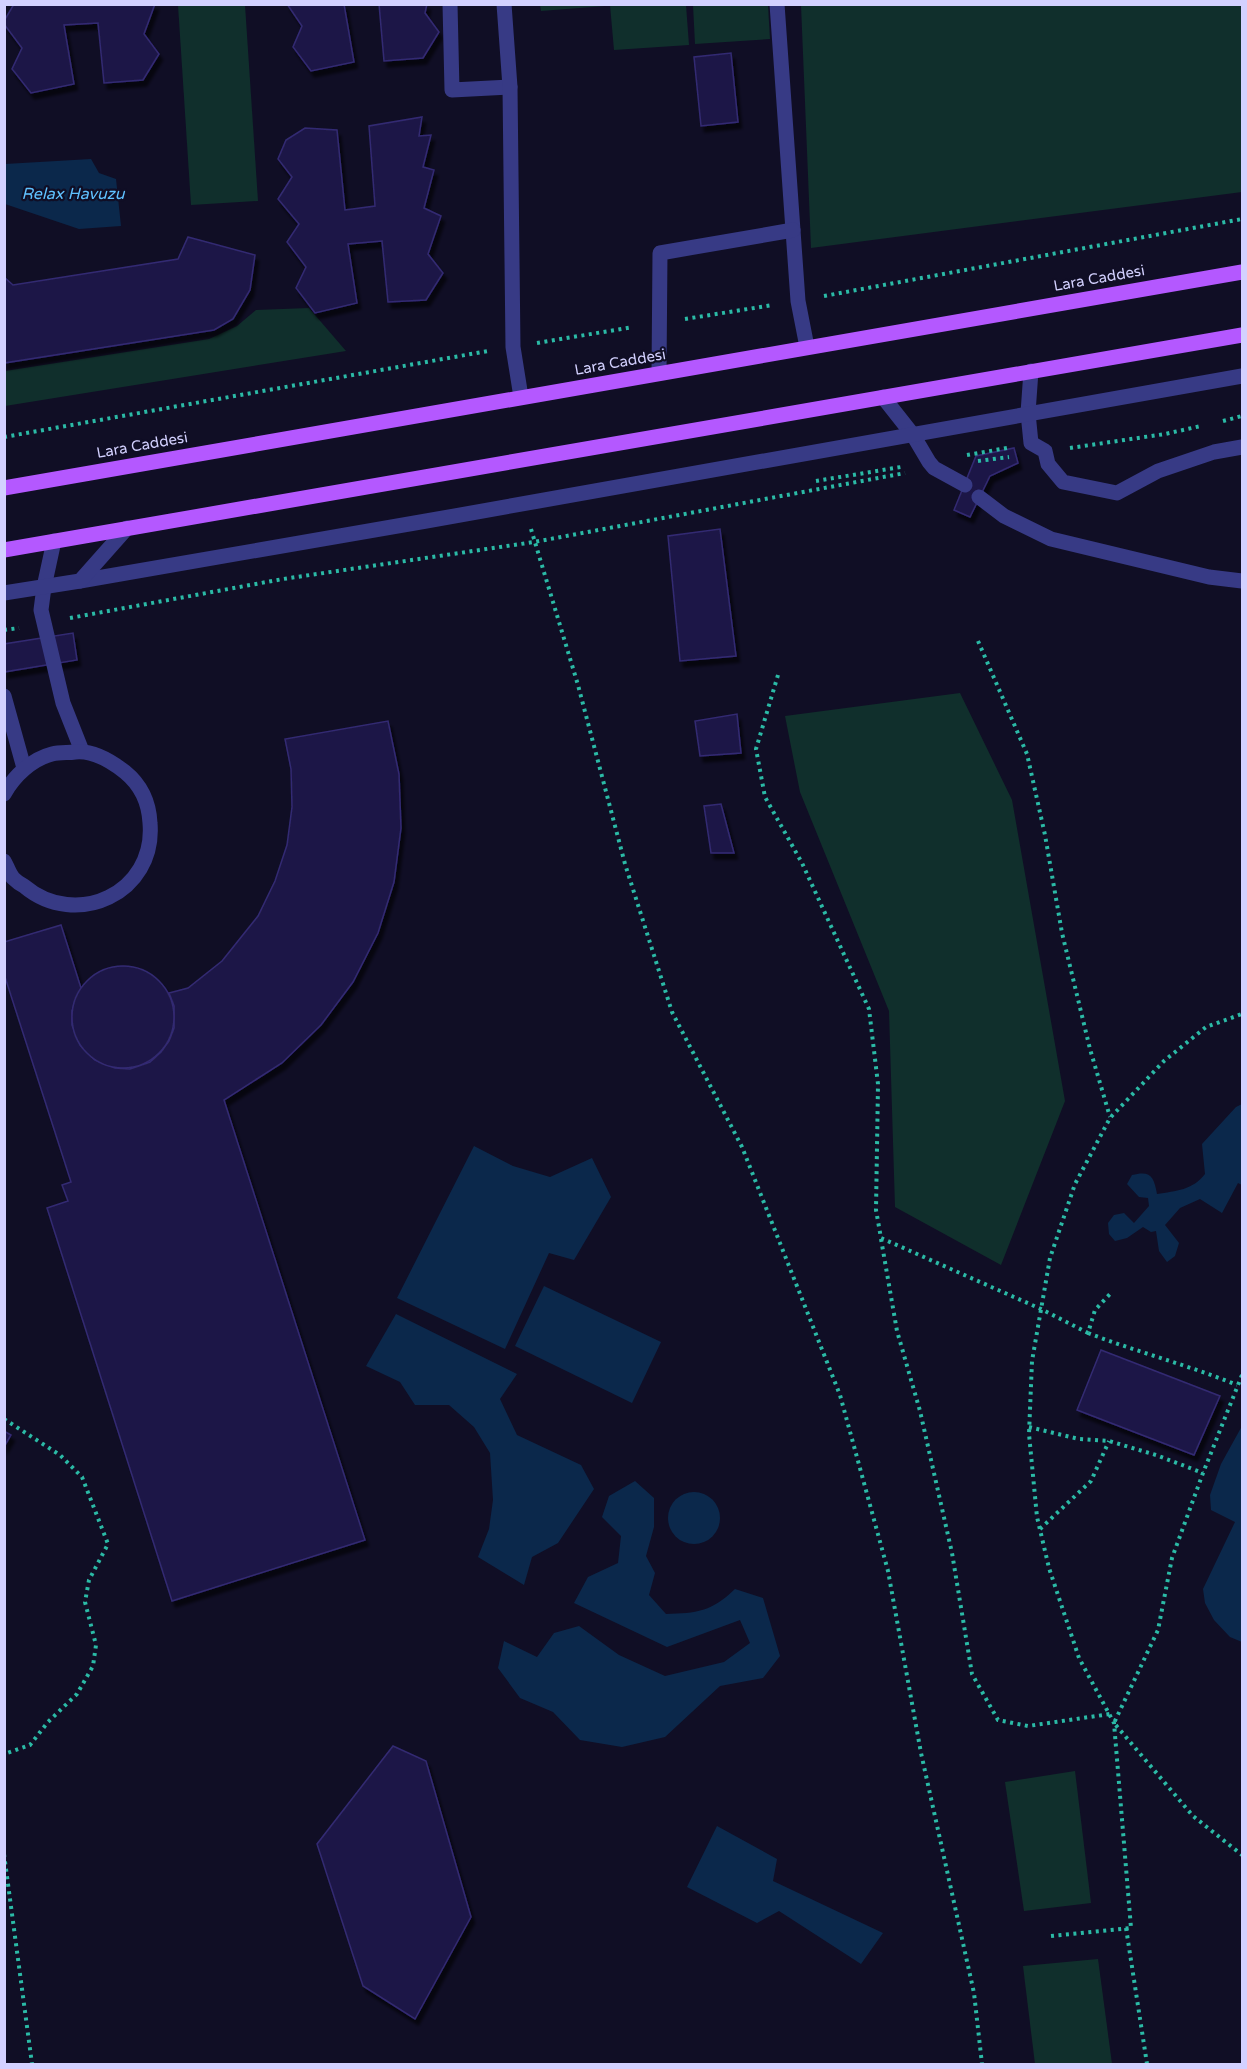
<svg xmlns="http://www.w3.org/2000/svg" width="1247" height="2069" viewBox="0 0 1247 2069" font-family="'Varela Round',sans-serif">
  <defs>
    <filter id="shadow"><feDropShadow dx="3.5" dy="6" stdDeviation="1.5" flood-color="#0009"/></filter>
  </defs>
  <rect width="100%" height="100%" fill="#100e25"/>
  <g fill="#102f2c">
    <path d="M178,5H245L258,201L191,205Z"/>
    <path d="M605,5V6L541,11L540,5Z"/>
    <path d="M610,5H686L689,45L614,50Z"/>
    <path d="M693,5H768L770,39L695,44Z"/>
    <path d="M801,5H1242V192L811,248Z"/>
    <path d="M309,308L346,351L5,406V371L209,339L237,326L256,310Z"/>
    <path d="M960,693L1012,800L1065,1101L1001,1265L895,1207L889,1011L800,792L785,716Z"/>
    <path d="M1075,1771L1091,1903L1024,1911L1005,1782Z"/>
    <path d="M1098,1959L1112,2064H1035L1023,1966Z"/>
  </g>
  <g fill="#0b284b">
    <path d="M91,159L99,173L116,179L121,226L79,229L5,204V164Z"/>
    <path d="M1242,1104V1185L1238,1183L1222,1213L1200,1199L1180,1208L1165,1225L1179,1243L1175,1256L1167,1262L1159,1251L1156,1231L1151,1232L1143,1227L1127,1238L1115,1241L1109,1234L1108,1223L1114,1215L1124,1213L1134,1223L1149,1206L1148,1198L1139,1197L1127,1184L1132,1175C1151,1170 1154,1177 1157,1194C1176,1191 1193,1190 1205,1174L1202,1144L1236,1107Z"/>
    <path d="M474,1146L513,1166L550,1177L592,1158L611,1197L574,1260L549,1253L505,1349L397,1298Z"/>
    <path d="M544,1286L661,1342L632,1403L515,1346Z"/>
    <path d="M396,1314L517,1374L500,1399L517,1435L581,1465L594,1489L558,1543L532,1557L524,1585L478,1557L489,1529L493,1500L490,1453L474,1427L449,1405H415L400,1382L366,1366Z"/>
    <path d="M1242,1426V1642L1230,1637L1214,1620L1205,1603L1203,1589L1235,1522L1211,1510L1210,1495L1221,1464Z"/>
    <path d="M635,1481L654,1498V1527L646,1556L655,1573L649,1595L666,1614C697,1613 711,1612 735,1589L763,1598L780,1656L763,1678L720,1686L665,1737L622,1747L580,1740L553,1712L520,1698L498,1668L504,1641L537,1657L554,1633L579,1626L619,1655L665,1676L724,1662L750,1643L740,1620L667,1647L574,1603L588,1577L618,1563L621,1536L602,1517L609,1496Z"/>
    <circle cx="694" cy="1518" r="26"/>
    <path d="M717,1826L777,1859L773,1881L883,1933L861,1964L779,1911L757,1923L687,1887Z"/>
  </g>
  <g fill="#1f1946" stroke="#332a73" stroke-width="1.5" filter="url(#shadow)">
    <path d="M14,4H155L144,34L159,54L143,80L104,83L98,23L64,25L74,84L31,93L12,69L22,48L4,24V21Z"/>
    <path d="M287,4H344L354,62L311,71L293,47L302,26Z"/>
    <path d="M379,4H427L425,13L439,32L423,58L384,61Z"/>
    <path d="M731,53L738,122L701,126L694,57Z"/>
    <path d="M422,117L419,136L431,135L423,167L434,170L424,208L441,216L428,254L443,273L426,300L388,302L382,241L348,244L357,303L315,313L296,288L306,267L287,242L299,224L278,199L292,177L278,159L286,140L305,128L337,130L345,210L375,206L369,126Z"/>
    <path d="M188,237L255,255L250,290L233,319L214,330L4,363V277L13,285L178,259Z"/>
    <path d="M1014,448L1018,463L990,476L970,517L954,510L976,456Z"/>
    <path d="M720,529L736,656L680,661L668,536Z"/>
    <path d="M73,633L77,660L4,672V644Z"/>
    <path d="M737,714L741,753L700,756L695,721Z"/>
    <path d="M388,721L399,774L401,828L394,882L378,933L353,982L321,1025L282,1063L224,1100L365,1540L172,1601L47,1208L68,1201L62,1185L71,1182L4,974V942L61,925L81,988L72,1011V1025L80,1045L95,1060L115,1068L130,1069L150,1062L161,1052L169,1041L174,1028V1006L169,993L188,988L222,961L258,916L275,881L287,845L292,807L291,769L285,739Z"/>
    <path d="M721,804L734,853H711L704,806Z"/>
    <circle cx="123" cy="1017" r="51"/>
    <path d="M1101,1350L1220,1396L1194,1455L1077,1410Z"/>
    <path d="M4,1431L11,1435L4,1447Z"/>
    <path d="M393,1746L426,1761L471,1917L415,2019L363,1986L317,1844Z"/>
  </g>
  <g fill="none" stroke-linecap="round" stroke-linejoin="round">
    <g stroke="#2bbaa6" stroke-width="4" stroke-dasharray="3 4.5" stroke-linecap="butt">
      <path d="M824,296L1242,219"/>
      <path d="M685,319L773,305"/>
      <path d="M537,343L633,327"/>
      <path d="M1223,421L1242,416"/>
      <path d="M4,437L488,351"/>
      <path d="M1070,448L1165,434L1201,426"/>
      <path d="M967,455L1007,448"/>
      <path d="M978,461L1009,457"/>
      <path d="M816,481L901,467"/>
      <path d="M531,529L578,685L625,864L672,1012L742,1147L840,1395L888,1571L921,1753L974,1993L982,2064"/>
      <path d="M70,618L283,579L534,542L905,473"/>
      <path d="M4,630L19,628"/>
      <path d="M978,641L1027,754L1045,835L1062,933L1090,1049L1110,1117"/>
      <path d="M778,675L756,749L765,797L802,863L869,1009L878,1084L876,1210L881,1238L1041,1309L1088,1333L1095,1310L1111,1293"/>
      <path d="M881,1239L897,1331L920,1411L952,1553L972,1674L998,1720L1028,1726L1110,1714"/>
      <path d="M1088,1333C1137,1352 1188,1365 1237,1385"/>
      <path d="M1242,1375L1203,1473L1172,1558L1158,1630L1114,1723L1193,1816L1242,1855"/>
      <path d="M4,1419L60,1455L82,1477L108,1544L89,1580L85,1602L96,1645L93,1666L77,1694L48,1722L30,1745L4,1754"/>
      <path d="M1029,1427L1079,1439L1109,1441L1156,1455L1203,1473"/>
      <path d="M1040,1529L1091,1481L1109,1441"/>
      <path d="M4,1854L32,2064"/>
      <path d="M1126,1928L1147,2064"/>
      <path d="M1051,1936L1131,1928L1114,1723L1079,1658L1049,1568L1037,1517L1029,1434L1032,1361L1050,1258L1075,1184L1110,1118L1164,1061L1206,1027L1242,1014"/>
    </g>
    <g stroke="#373a85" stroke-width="15">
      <path d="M450,4L452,90L510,87"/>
      <path d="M777,4L798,301L807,347"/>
      <path d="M1031,371L1028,413L1031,443L1045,451L1048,464L1063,482L1117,493L1158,471L1214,452L1242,447"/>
      <path d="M659,373L660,253L793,230"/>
      <path d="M883,397L913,435L929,462L934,468L965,485"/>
      <path d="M979,497L1004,516L1051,539L1209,577L1242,581"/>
      <path d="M54,541L44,587L41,610L63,703L82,751"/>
      <path d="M80,581C468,516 855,442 1242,376"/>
      <path d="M4,593L80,581L127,528"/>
      <path d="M4,696L24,768"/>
      <path d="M4,794C14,776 32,759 52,754C60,752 68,753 75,752C93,750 111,761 125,772C141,785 149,803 150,823C156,893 76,930 24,886C20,884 16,881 13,878C9,873 7,866 4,861"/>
    </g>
    <path stroke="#373a85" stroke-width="15" d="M504,4L510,87L513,347L521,397"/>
    <g stroke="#b458ff" stroke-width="15">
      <path d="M4,488L1242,272"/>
      <path d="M4,550L1242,335"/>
    </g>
  </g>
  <g text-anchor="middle" stroke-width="4.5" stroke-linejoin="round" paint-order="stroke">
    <g font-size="15" fill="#d3d1ff" stroke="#100e25">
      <text transform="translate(1099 278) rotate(-10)" y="5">Lara Caddesi</text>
      <text transform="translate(620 362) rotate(-10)" y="5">Lara Caddesi</text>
      <text transform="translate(142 445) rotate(-10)" y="5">Lara Caddesi</text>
    </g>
    <g font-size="16" font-style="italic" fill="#5fc1ff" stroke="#100e25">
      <text x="73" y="199">Relax Havuzu</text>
    </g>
  </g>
  <rect width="1247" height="2069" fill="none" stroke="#d3d1ff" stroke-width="12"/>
</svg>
